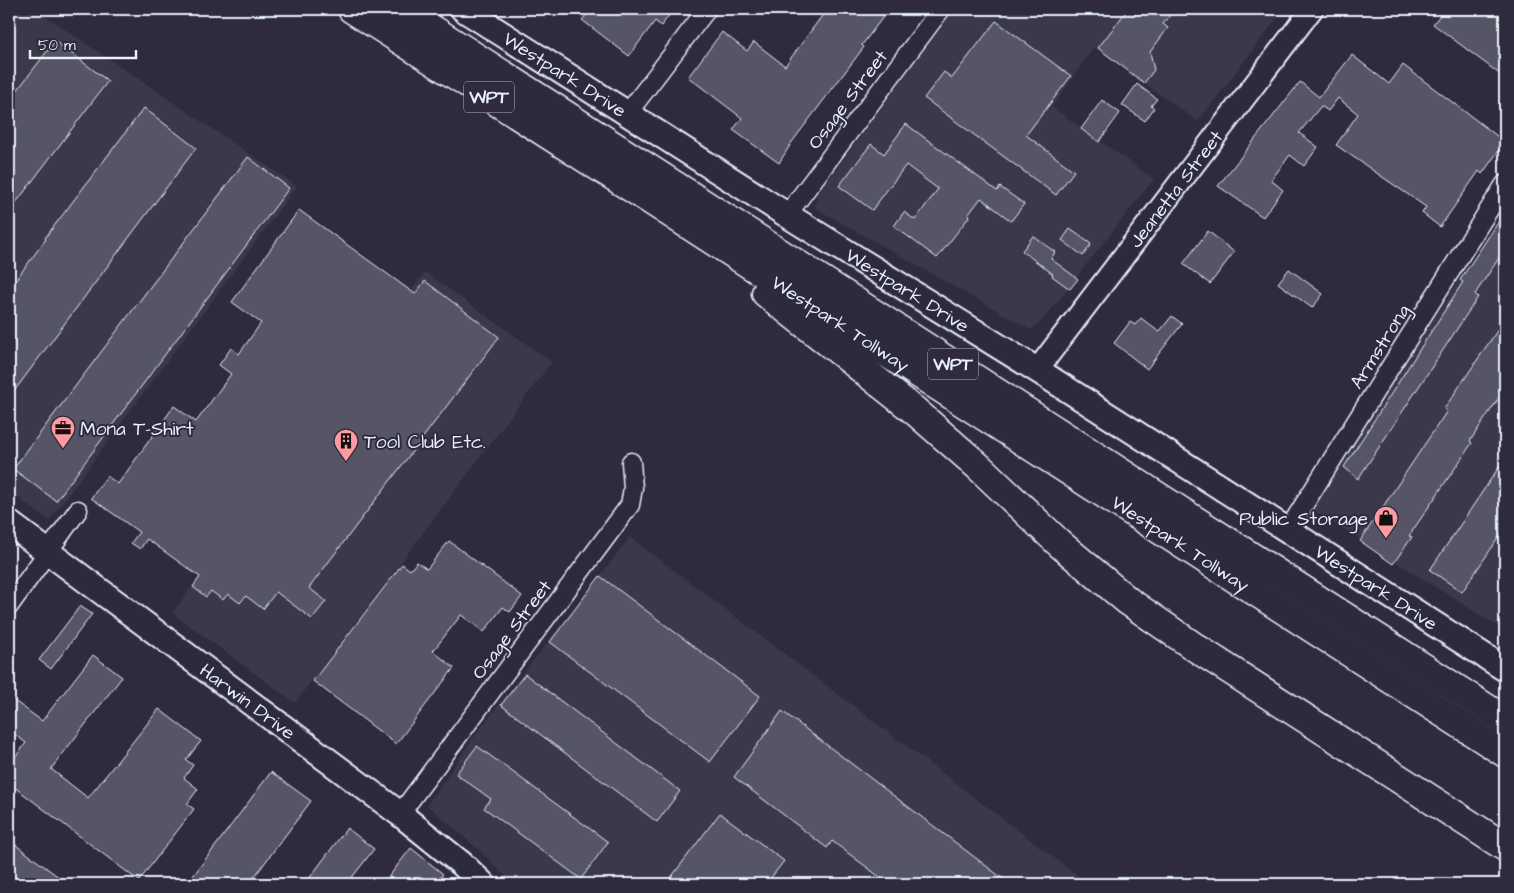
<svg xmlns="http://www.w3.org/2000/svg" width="1514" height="893" viewBox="0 0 1514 893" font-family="'Architects Daughter',sans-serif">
  <rect width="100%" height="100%" fill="#2f2a3d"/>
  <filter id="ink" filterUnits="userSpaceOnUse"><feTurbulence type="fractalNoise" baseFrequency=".02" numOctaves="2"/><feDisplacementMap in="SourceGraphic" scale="10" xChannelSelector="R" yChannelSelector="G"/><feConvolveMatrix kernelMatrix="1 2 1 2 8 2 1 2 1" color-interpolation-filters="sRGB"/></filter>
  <g filter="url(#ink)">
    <g fill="#3b3749">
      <path d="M9,9H35L297,186L49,521L9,491Z"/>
      <path d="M954,9H1284L1198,122L1094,47L1052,107L1154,179L1043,320L1031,330L815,208L817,195Z"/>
      <path d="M1505,210V631L1310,508Z"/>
      <path d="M425,272L552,362L295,703L172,613Z"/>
      <path d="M630,537L1089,884H513L477,848L427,805L478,731Z"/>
    </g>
    <g fill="#575565" stroke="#e8f1f8">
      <path d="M591,9H674L661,26L655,21L629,56L582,20Z"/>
      <path d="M827,9H889L862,45L864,47L792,142L779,163L733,130L742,118L688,77L722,32L747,51L754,42L785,66Z"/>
      <path d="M1128,9H1175L1163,24L1168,28L1150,52L1154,70L1144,83L1098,48Z"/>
      <path d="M1445,9H1500L1505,13V78L1433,24Z"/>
      <path d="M996,21L1071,76L1026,135L1074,171L1056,195L924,98L944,72L952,78Z"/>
      <path d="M55,41L108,81L9,212V101Z"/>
      <path d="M1352,55L1389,84L1403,65L1505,142L1482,174L1479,171L1440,227L1422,213L1426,207L1336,145L1358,114L1338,98L1328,111L1321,106L1299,133L1318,147L1304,166L1290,155L1271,180L1283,190L1263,217L1218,186L1300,82L1319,97Z"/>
      <path d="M1137,84L1157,99L1151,106L1154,108L1145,121L1122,105Z"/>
      <path d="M1102,100L1120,113L1099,142L1081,129Z"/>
      <path d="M144,108L196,148L9,398V289L46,239L45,238Z"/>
      <path d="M906,124L997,191L1000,187L1024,204L1011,221L981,198L968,215L969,217L937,258L894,226L904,212L915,220L938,189L906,165L872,210L839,186L871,144L884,154Z"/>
      <path d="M248,157L289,188L56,501L13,469Z"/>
      <path d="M299,210L415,294L425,281L499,337L309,588L326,601L312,619L276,592L263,609L246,596L240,603L228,594L223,600L211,591L206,597L193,587L200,577L147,539L140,549L131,543L139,532L91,498L107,476L118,484L174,406L196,422L231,374L219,365L231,348L239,354L261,323L232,302Z"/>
      <path d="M1505,212V249L1475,294L1478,297L1358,479L1344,467L1463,282L1460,280Z"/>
      <path d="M1070,229L1091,244L1083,256L1062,240Z"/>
      <path d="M1208,231L1234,252L1210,284L1183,264Z"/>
      <path d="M1033,236L1055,252L1051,259L1078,279L1070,289L1052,276L1053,274L1022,251Z"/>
      <path d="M1289,269L1323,294L1312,308L1278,283Z"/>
      <path d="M1172,316L1182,324L1147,369L1114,343L1130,322L1135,325L1141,318L1159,332Z"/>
      <path d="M1505,319V389L1470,441L1472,443L1409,536L1412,537L1393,564L1360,541L1447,411L1444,409Z"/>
      <path d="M1505,458V528L1462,592L1430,570Z"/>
      <path d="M449,541L522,596L510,612L503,607L484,632L461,615L433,651L454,668L396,744L313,681L402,564L410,570L417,562L427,569Z"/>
      <path d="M600,576L760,696L710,762L550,642Z"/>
      <path d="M80,606L92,614L51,669L39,660Z"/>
      <path d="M93,655L122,677L51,769L88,798L159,709L201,741L186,760L193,765L184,778L198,789L187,804L194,809L139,881L9,783V765L26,743L9,730V697L42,721Z"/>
      <path d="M525,674L680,791L657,822L501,705Z"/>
      <path d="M782,711L1010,884H889L832,841L827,848L734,777Z"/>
      <path d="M477,746L608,842L581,879L484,808L491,799L456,774Z"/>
      <path d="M271,772L311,801L249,884H187Z"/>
      <path d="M720,813L784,861L766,884H666Z"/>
      <path d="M347,828L374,849L347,884H305Z"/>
      <path d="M9,840L68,884H9Z"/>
      <path d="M411,848L443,874L435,884H383Z"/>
    </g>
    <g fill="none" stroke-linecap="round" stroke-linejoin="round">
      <defs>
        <g id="minor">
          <path d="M627,114L707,9"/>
          <path d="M787,215L941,9"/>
          <path d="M1288,530L1505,184"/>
          <path d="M9,606L78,510"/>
          <path d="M400,814L630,505L633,488L631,462"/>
        </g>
        <g id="tertiary">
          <path id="s1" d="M1037,370L1312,9"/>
        </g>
        <g id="secondary">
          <path id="s2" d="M463,9L787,215L1037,370L1505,669"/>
          <path id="s3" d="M9,523L400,814L462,864L483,884"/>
        </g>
        <g id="motorway">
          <path id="s4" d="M352,9L627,185L1505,753"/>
          <path d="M401,9L1505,720"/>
          <path d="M766,293L915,411L979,467L1060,544L1128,601L1196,648L1505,847"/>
        </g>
      </defs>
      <use href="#minor" stroke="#e8f1f8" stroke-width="21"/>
      <use href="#tertiary" stroke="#e8f1f8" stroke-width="25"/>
      <use href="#secondary" stroke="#e8f1f8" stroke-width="28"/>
      <use href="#motorway" stroke="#e8f1f8" stroke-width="31"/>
      <use href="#minor" stroke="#2f2a3d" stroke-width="18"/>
      <use href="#tertiary" stroke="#2f2a3d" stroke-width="21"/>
      <use href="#secondary" stroke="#2f2a3d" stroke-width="24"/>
      <use href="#motorway" stroke="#2f2a3d" stroke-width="28"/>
    </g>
  </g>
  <defs>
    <symbol id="office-pin" viewBox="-11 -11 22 30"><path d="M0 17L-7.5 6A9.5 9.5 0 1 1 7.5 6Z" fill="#ff9aa2" stroke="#2f2a3d"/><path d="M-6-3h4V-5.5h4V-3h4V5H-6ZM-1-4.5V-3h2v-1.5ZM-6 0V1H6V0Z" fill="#111"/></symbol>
    <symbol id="building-pin" viewBox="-11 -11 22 30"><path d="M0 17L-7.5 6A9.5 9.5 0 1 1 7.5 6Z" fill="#ff9aa2" stroke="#2f2a3d"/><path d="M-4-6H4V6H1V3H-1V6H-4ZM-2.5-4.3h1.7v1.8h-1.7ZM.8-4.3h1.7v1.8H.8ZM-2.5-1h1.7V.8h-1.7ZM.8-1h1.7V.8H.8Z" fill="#111"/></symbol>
    <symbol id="shop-pin" viewBox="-11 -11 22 30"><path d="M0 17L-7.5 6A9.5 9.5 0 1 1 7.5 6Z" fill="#ff9aa2" stroke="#2f2a3d"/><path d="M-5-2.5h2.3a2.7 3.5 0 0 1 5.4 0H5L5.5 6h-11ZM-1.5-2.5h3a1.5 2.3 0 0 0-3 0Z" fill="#111"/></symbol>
  </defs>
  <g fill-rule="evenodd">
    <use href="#office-pin" x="49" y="414" width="28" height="38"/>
    <use href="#building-pin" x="332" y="427" width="28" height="38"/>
    <use href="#shop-pin" x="1372" y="504" width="28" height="38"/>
  </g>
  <g text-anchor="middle" stroke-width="4" stroke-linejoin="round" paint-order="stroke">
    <g fill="#2f2a3d" stroke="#b0b5c0" stroke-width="1">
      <rect x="464" y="81.5" width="50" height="31" rx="4"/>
      <rect x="928" y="348.5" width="50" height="31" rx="4"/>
    </g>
    <g font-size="18" font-weight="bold" fill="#e8f1f8">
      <text x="489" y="103">WPT</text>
      <text x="953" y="370">WPT</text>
    </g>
    <g font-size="19" fill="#e8f1f8" stroke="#2f2a3d">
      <text dy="7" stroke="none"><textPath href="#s2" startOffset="121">Westpark Drive</textPath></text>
      <text transform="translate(847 99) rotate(-53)" y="7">Osage Street</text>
      <text dy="7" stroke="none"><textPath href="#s1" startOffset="228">Jeanetta Street</textPath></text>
      <text dy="7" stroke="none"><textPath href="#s2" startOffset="526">Westpark Drive</textPath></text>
      <text dy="7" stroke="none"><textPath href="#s4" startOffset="581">Westpark Tollway</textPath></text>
      <text transform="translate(1379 346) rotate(-58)" y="7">Armstrong</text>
      <text dy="7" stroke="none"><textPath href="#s4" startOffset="986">Westpark Tollway</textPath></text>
      <text dy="7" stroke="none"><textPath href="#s2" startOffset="1081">Westpark Drive</textPath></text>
      <text transform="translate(511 629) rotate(-53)" y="7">Osage Street</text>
      <text dy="7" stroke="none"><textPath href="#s3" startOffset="298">Harwin Drive</textPath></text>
    </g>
    <g font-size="19" fill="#e8f1f8" stroke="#2f2a3d" text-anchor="start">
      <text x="80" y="435">Mona T-Shirt</text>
      <text x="364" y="448">Tool Club Etc.</text>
      <text x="1368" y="525" text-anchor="end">Public Storage</text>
    </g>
  </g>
  <rect width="1514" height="893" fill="none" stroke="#2f2a3d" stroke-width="30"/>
  <rect x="15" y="15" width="1484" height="863" fill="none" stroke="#e8f1f8" stroke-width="2" filter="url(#ink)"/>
  <path d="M30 50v8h106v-8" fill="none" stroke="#e8f1f8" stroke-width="2.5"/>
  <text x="38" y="50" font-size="15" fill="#e8f1f8" stroke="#2f2a3d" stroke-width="4" paint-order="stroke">50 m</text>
</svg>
